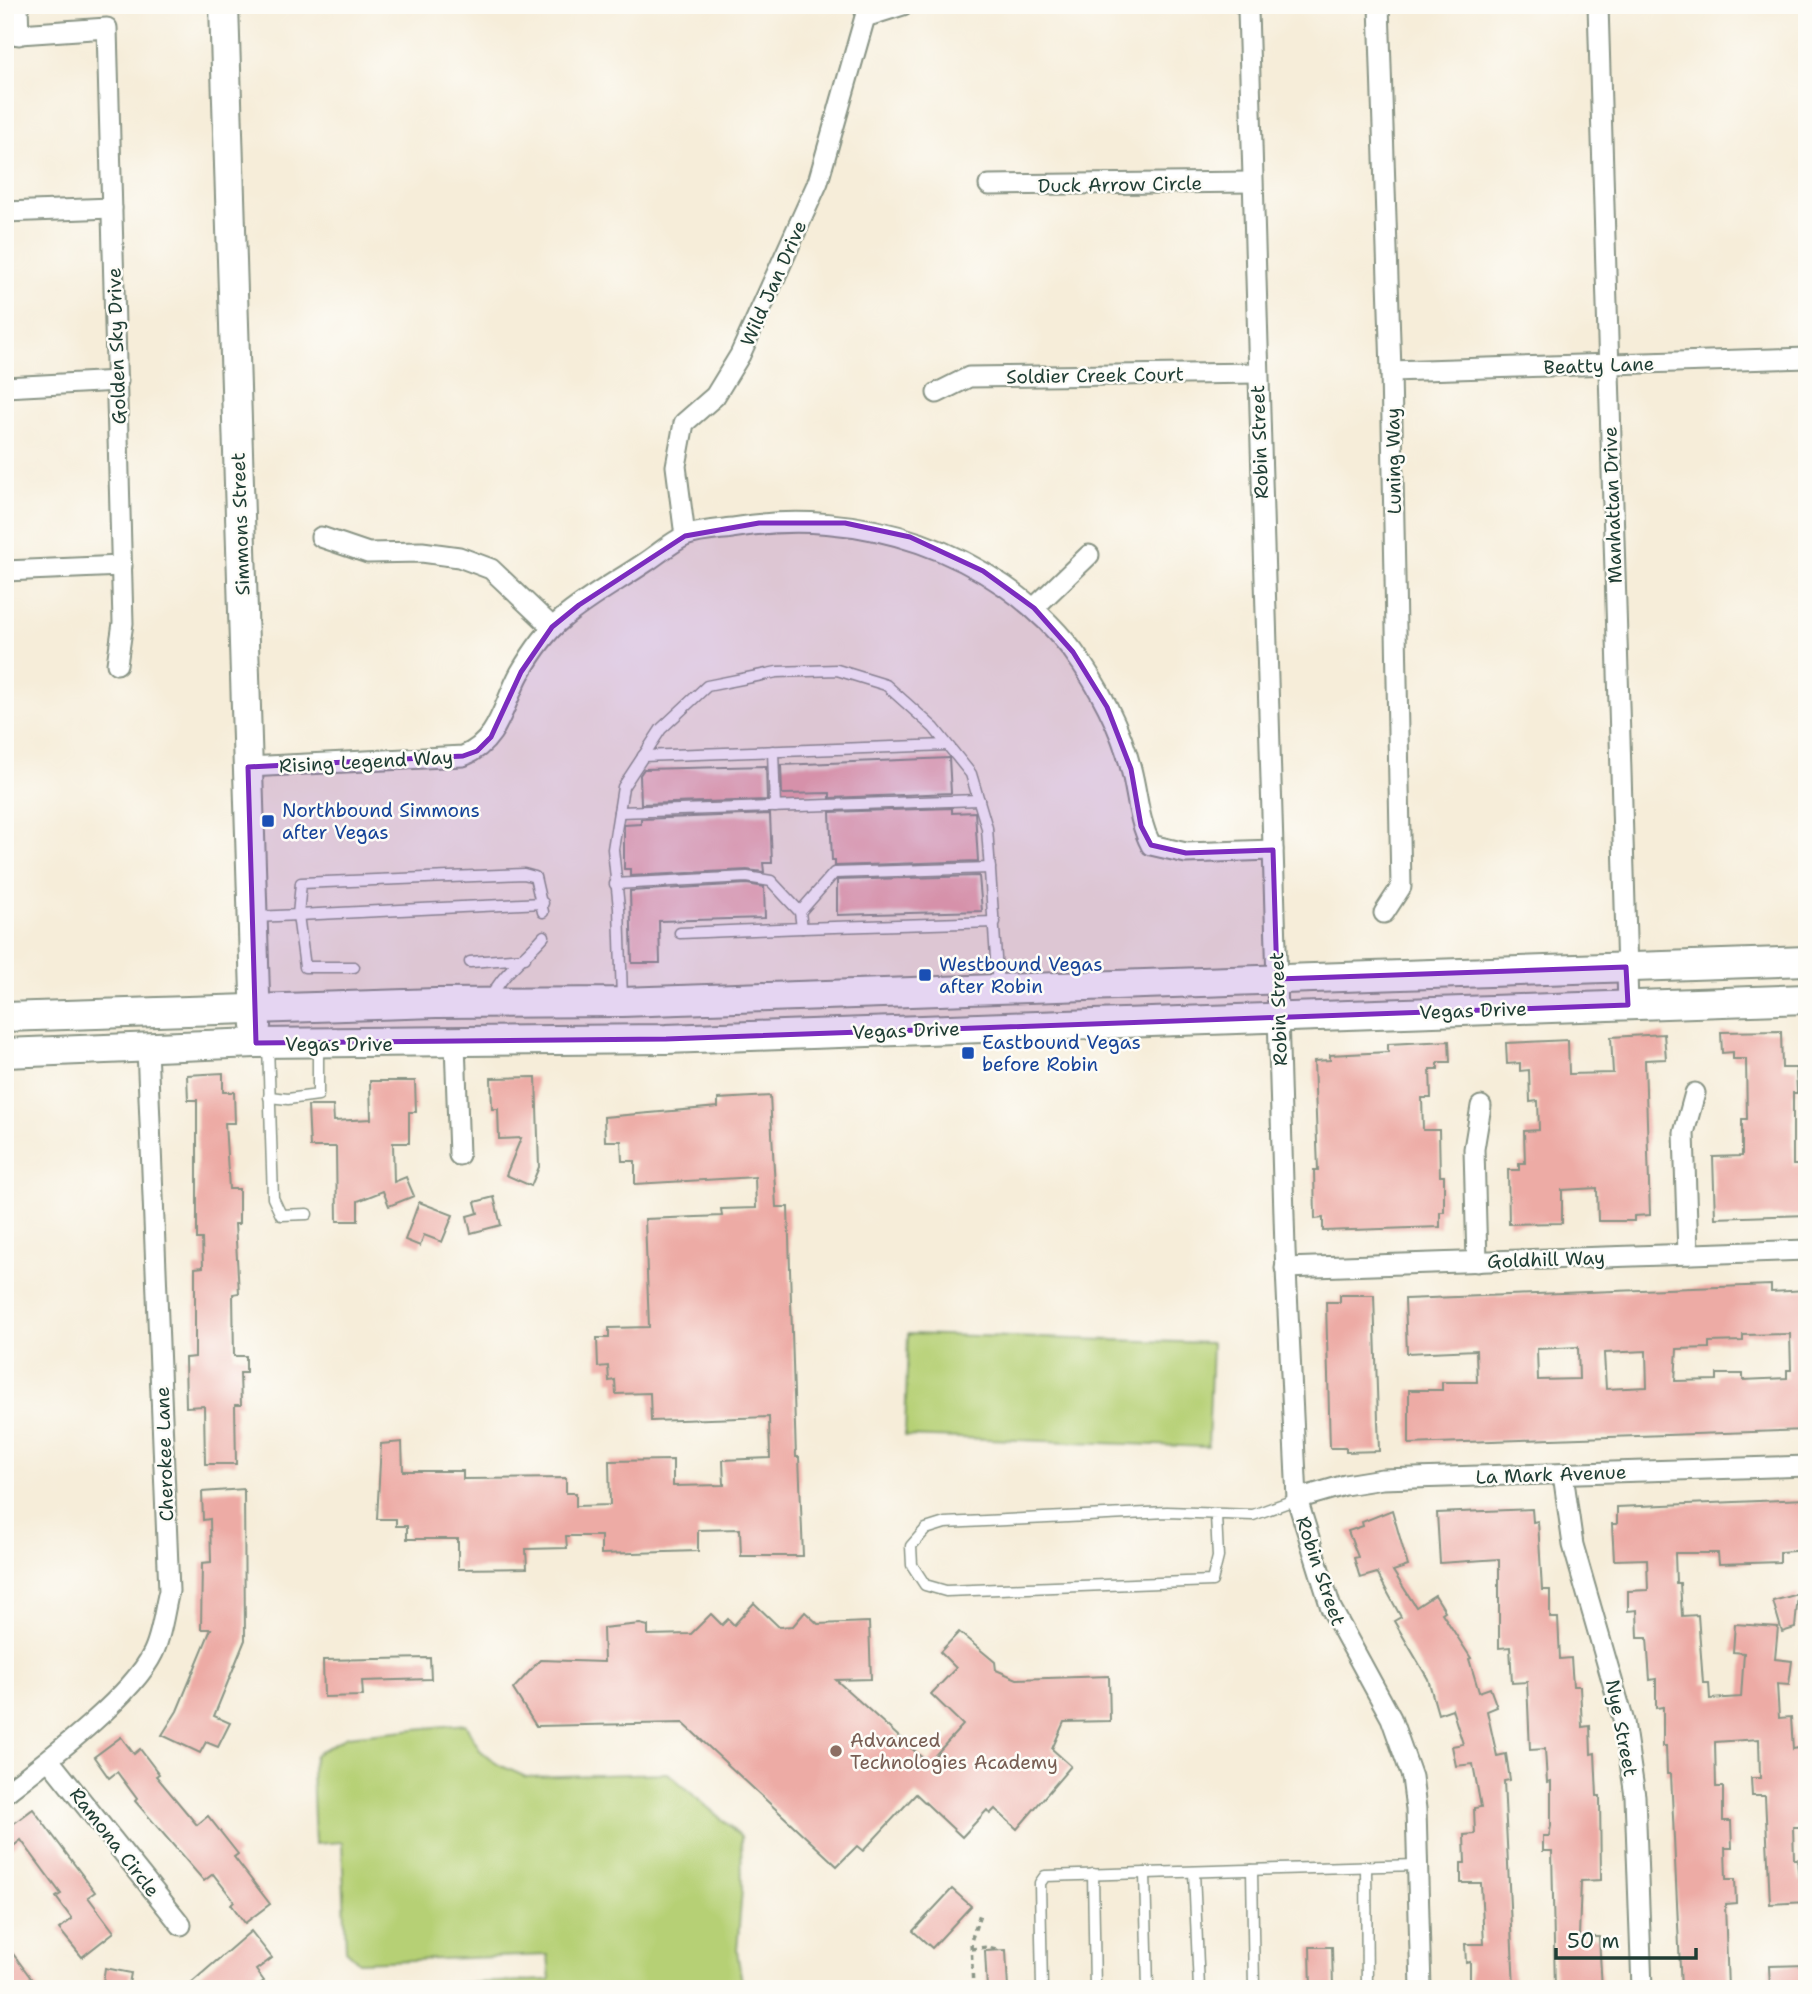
<svg xmlns="http://www.w3.org/2000/svg" width="1812" height="1994" viewBox="0 0 1812 1994" font-family="'Shantell Sans',sans-serif">
  <rect width="100%" height="100%" fill="#fdfcf7"/>
  <filter id="ink" filterUnits="userSpaceOnUse"><feTurbulence type="fractalNoise" baseFrequency=".0143" numOctaves="2"/><feDisplacementMap in="SourceGraphic" scale="14" xChannelSelector="R" yChannelSelector="G"/><feConvolveMatrix kernelMatrix="1 2 1 2 8 2 1 2 1" color-interpolation-filters="sRGB"/></filter>
  <filter id="wash" filterUnits="userSpaceOnUse"><feTurbulence type="fractalNoise" baseFrequency=".00686" numOctaves="4" result="noise"/><feDisplacementMap in="SourceGraphic" scale="28" xChannelSelector="R" yChannelSelector="G"/><feGaussianBlur stdDeviation="1.57" result="paint"/><feColorMatrix in="noise" values="0 0 0 0 0 0 0 0 0 0 0 0 0 0 0 0 0 1.4 0 .05"/><feComposite in="paint" operator="in"/></filter>
  <g filter="url(#wash)">
    <rect width="100%" height="100%" fill="#f6edd9"/>
    <g fill="#b6d075" stroke="#6a8654" stroke-width="2">
      <path d="M908,1334L1212,1343L1208,1447L905,1436Z"/>
      <path d="M465,1724L480,1750L497,1764L526,1777L668,1773L741,1836L742,1889L737,1951L743,1989H325L550,1980L548,1955L359,1962L346,1950L342,1842L315,1844L312,1769L315,1755L347,1736Z"/>
    </g>
    <g id="blocks">
      <g fill="#edaba5" fill-rule="evenodd">
        <path d="M949,758L951,793L830,798V793L782,794L781,765Z"/>
        <path d="M766,766L767,800L641,804L640,775L644,769Z"/>
        <path d="M952,808V813L975,812L978,861L835,866V860H832L830,812Z"/>
        <path d="M770,814L772,863H763L764,872L747,870L630,876V869H624V825L641,824V819Z"/>
        <path d="M979,876L982,911L837,915V880Z"/>
        <path d="M747,884L764,887L765,918L659,921L660,963H632L630,891Z"/>
        <path d="M1781,1031L1782,1068H1796L1797,1093H1793V1165H1807V1215L1715,1218L1713,1157L1742,1156V1119H1747L1746,1059H1733V1052L1722,1053L1721,1032Z"/>
        <path d="M1664,1034L1666,1059L1645,1060L1650,1215L1634,1216V1221H1598L1597,1188L1562,1190V1223L1509,1224L1508,1170H1519V1163H1525L1524,1131L1539,1130L1538,1101L1530,1102L1529,1070L1520,1071V1063L1507,1064L1506,1043L1568,1040L1569,1074L1613,1073L1611,1037Z"/>
        <path d="M1449,1041L1450,1062H1438V1069H1430L1431,1098H1422L1423,1130H1439L1440,1176H1444V1212H1440V1227L1323,1231V1218L1315,1219L1314,1170H1318L1314,1061L1330,1060V1055L1388,1052V1044Z"/>
        <path d="M223,1073V1092H234L235,1123H225L229,1189H239V1224H235L239,1293L233,1294L234,1356H246V1373H240L241,1405H235L236,1464H205L204,1406L186,1407L185,1358L195,1357V1268L203,1267L202,1239H197V1100H188L187,1075Z"/>
        <path d="M536,1077L539,1167L531,1186L506,1175L521,1138L499,1139L498,1109H492L491,1078Z"/>
        <path d="M370,1081H415L416,1112H409V1143H393L394,1182L406,1177L414,1196L389,1206L383,1191L358,1201V1221H337L336,1147H310L308,1106H333L334,1121L371,1119Z"/>
        <path d="M770,1096L776,1207H788L796,1457H799L803,1556H741L740,1529L698,1530V1551L601,1554V1536H566L567,1548L526,1549L527,1568L458,1569V1539H407V1526H396V1519H377L381,1444L402,1442L403,1471H463V1479L566,1478V1493H576V1506L610,1505L609,1461L673,1460V1486L724,1485L723,1460L770,1458L769,1417L651,1421L650,1393L616,1394L615,1380L609,1381L608,1366L598,1367L597,1338H609V1328L649,1327L645,1219L722,1216L721,1209L756,1208L755,1177L635,1184V1161H622L621,1141H605L604,1117L718,1107V1099Z"/>
        <path d="M494,1197L501,1225L471,1233L467,1216L478,1213L475,1202Z"/>
        <path d="M419,1202L453,1215L442,1242L424,1235L420,1246L405,1240Z"/>
        <path d="M1771,1285V1292L1807,1290V1430L1409,1444V1390H1442V1382H1477L1476,1350L1407,1353L1405,1299ZM1790,1334L1791,1370H1787V1378L1743,1380V1374H1717V1380L1675,1381L1677,1349L1709,1348V1342L1743,1341V1335ZM1578,1347L1579,1379L1538,1380L1537,1349ZM1646,1351L1647,1387L1606,1389L1604,1353Z"/>
        <path d="M1340,1295H1374L1379,1451L1346,1452V1448H1330L1326,1302H1340Z"/>
        <path d="M244,1489L245,1640L214,1716L230,1723L218,1747L206,1742L200,1753L162,1735L177,1711L211,1629H201L202,1563L211,1562L210,1519L203,1520L202,1492Z"/>
        <path d="M1807,1499V1550L1780,1552V1562L1719,1564L1718,1553H1675L1676,1583H1680L1682,1616L1698,1615L1703,1683H1709L1710,1699L1741,1697L1744,1653L1733,1652L1735,1624L1778,1627L1775,1659L1792,1661L1789,1685L1777,1684L1779,1718L1791,1717L1793,1749L1799,1748L1800,1773H1807V1827H1793L1794,1859H1797L1799,1881H1807V1902L1770,1904L1765,1796H1752L1751,1778H1760L1759,1739L1715,1742L1716,1787H1723V1821H1731L1732,1848H1725L1726,1879H1735L1736,1903L1725,1904L1728,1989H1681L1671,1774H1667L1666,1746H1663V1707L1656,1708V1679L1650,1680L1647,1638H1638L1637,1610L1628,1611V1591L1648,1590L1647,1559L1614,1560L1612,1524H1617V1507Z"/>
        <path d="M1532,1509L1533,1522L1538,1521L1542,1590H1550V1618H1558L1560,1659L1571,1658L1573,1686H1580L1582,1727L1590,1726L1591,1754L1595,1753L1597,1796H1600L1601,1880L1581,1881L1579,1937H1599L1602,1989H1555L1552,1851H1543V1836H1549L1551,1826V1781L1547,1782L1545,1749L1530,1750L1527,1682L1512,1683L1510,1647L1499,1648V1559L1440,1563L1437,1513Z"/>
        <path d="M1392,1510L1408,1566L1393,1571L1416,1607L1435,1595L1445,1611L1442,1613L1471,1658L1469,1659L1479,1692L1490,1688L1497,1707L1487,1711L1497,1756L1506,1754L1510,1780L1504,1781L1514,1989L1470,1988V1962L1466,1963L1465,1944H1484L1481,1883H1461V1863H1465L1464,1835L1475,1834L1474,1808L1481,1807L1473,1764L1456,1766L1452,1746L1463,1744L1452,1709L1438,1714L1428,1679L1394,1621L1401,1617L1377,1573L1360,1578L1354,1558L1358,1557L1348,1531L1363,1526L1362,1522Z"/>
        <path d="M1798,1594L1795,1628L1782,1632L1773,1601Z"/>
        <path d="M754,1603L779,1627L793,1626L805,1612L818,1624L869,1622L871,1679L836,1680L928,1763L963,1725L931,1694L956,1668L940,1652L959,1632L995,1662L996,1670L1017,1679L1109,1676L1110,1721L1064,1722L1052,1749L1071,1766L1017,1829L995,1809L990,1814L987,1810L962,1837L916,1794L863,1851L857,1846L837,1866L683,1723L536,1726L513,1689L540,1660L604,1662L603,1628L640,1624L648,1626V1635L691,1634L711,1614L722,1625L728,1619L734,1625Z"/>
        <path d="M430,1658L431,1679L362,1681L363,1696L324,1697L323,1660Z"/>
        <path d="M121,1737L134,1754L140,1749L159,1774L156,1776L197,1825L208,1816L238,1854L234,1857L270,1904L245,1923L231,1904L234,1901L213,1874L204,1881L135,1801L137,1799L117,1772L109,1778L94,1757Z"/>
        <path d="M33,1809L95,1892L88,1897L114,1932L82,1957L59,1929L72,1919L56,1897L61,1894L21,1840L5,1853V1830Z"/>
        <path d="M952,1889L971,1906L932,1948L913,1931Z"/>
        <path d="M251,1931L272,1958L256,1970L264,1981L254,1989H184Z"/>
        <path d="M5,1943L39,1989H5Z"/>
        <path d="M1310,1947H1332L1333,1989H1311Z"/>
        <path d="M1006,1950L1008,1989H987L985,1951Z"/>
        <path d="M1807,1965V1989H1770L1769,1966Z"/>
        <path d="M105,1968L131,1973L128,1989H102Z"/>
      </g>
    </g>
  </g>
  <g filter="url(#ink)">
    <use href="#blocks" fill-opacity="0" stroke="#8a9586" stroke-width="2"/>
    <g fill="none" stroke-linecap="round" stroke-linejoin="round">
      <defs>
        <g id="lane">
          <path d="M773,751L775,807"/>
          <path d="M643,756L947,745"/>
          <path d="M619,812L979,800"/>
          <path d="M615,884L747,877L771,881L800,912L802,928L680,933"/>
          <path d="M800,912L834,873L990,868"/>
          <path d="M256,917L298,915L301,883L524,874L535,877L543,912"/>
          <path d="M802,928L995,922"/>
          <path d="M470,962L525,958"/>
          <path d="M354,967H305L298,915L543,903"/>
          <path d="M622,998L619,908L613,849L623,787L661,729L707,686L777,672L837,670L886,685L934,728L971,774L987,828L998,987"/>
          <path d="M490,999C503,972 525,958 544,936"/>
          <path d="M268,1045L273,1198L281,1215L307,1214"/>
          <path d="M269,1097L288,1099L318,1095V1045"/>
          <path d="M1216,1515L1218,1557L1212,1581L946,1591L925,1585L912,1565L911,1546L926,1529L945,1523L1167,1512L1253,1515L1297,1499"/>
          <path d="M1366,1866L1367,1989"/>
          <path d="M1252,1870L1254,1989"/>
          <path d="M1194,1872L1199,1989"/>
          <path d="M1145,1873L1148,1989"/>
          <path d="M1093,1874L1095,1989"/>
          <path d="M1042,1989L1040,1883L1045,1876L1417,1865"/>
        </g>
        <g id="street">
          <path d="M18,5L19,35"/>
          <path d="M1244,5L1248,10L1285,1249L1297,1499L1331,1608L1391,1718L1412,1777L1416,1809L1421,1989"/>
          <path d="M1379,5L1391,371L1401,887L1384,913"/>
          <path d="M1598,5L1628,1005"/>
          <path d="M5,35L107,28L123,623L117,664"/>
          <path d="M989,185L1252,182"/>
          <path d="M5,212L112,208"/>
          <path d="M1391,371L1807,358"/>
          <path d="M5,387L118,381"/>
          <path d="M937,393L969,377L1257,373"/>
          <path d="M685,536L676,466L684,423L715,396L740,355L818,182L865,17L903,5"/>
          <path d="M321,537L368,553L422,552L459,557L491,569L552,627"/>
          <path d="M5,571L122,566"/>
          <path d="M1034,608L1089,555"/>
          <path d="M248,767L463,756C499,742 503,704 520,673C531,654 546,632 562,619C588,597 618,581 646,562C658,554 672,542 685,536C699,531 718,530 732,528C857,506 994,549 1073,651C1098,685 1121,728 1131,769C1138,796 1138,820 1151,845L1186,853L1273,850"/>
          <path d="M455,1043L459,1155"/>
          <path d="M1688,1254L1684,1133L1695,1093"/>
          <path d="M1477,1262L1474,1149L1481,1106"/>
          <path d="M1285,1268L1807,1250"/>
          <path d="M1563,1474L1573,1545L1624,1722L1635,1796L1642,1989"/>
          <path d="M1297,1499L1345,1485L1382,1479L1807,1466"/>
          <path d="M49,1760L181,1925"/>
          <path d="M5,1793C45,1762 132,1697 153,1653C162,1635 164,1610 169,1591L147,1048"/>
        </g>
        <g id="secondary">
          <path d="M224,5L256,1026"/>
          <path d="M5,1017L436,1003L622,1002L1807,961"/>
          <path d="M5,1053L256,1043L666,1039L1807,999"/>
        </g>
      </defs>
      <use href="#lane" stroke="#8a9586" stroke-width="13"/>
      <use href="#street" stroke="#8a9586" stroke-width="23"/>
      <use href="#secondary" stroke="#8a9586" stroke-width="32"/>
      <g stroke="#8a9586" stroke-width="3.5" stroke-dasharray="5 5" stroke-linecap="butt">
        <path d="M971,1949L988,1947L1000,1950"/>
        <path d="M973,1989L971,1941L980,1914"/>
      </g>
      <use href="#lane" stroke="#fff" stroke-width="10"/>
      <use href="#street" stroke="#fff" stroke-width="19"/>
      <use href="#secondary" stroke="#fff" stroke-width="28"/>
    </g>
  </g>
  <path fill="#7b2cbf" fill-opacity="0.2" stroke="#7b2cbf" stroke-width="5" stroke-linejoin="round" d="M759,523H845L910,537L983,571L1034,608L1073,652L1107,707L1131,769L1141,826L1151,845L1186,853L1273,850L1277,979L1626,967L1628,1005L666,1039L256,1043L248,767L463,756L477,751L491,737L521,672L552,627L579,605L685,536Z"/>
  <g fill="#1a4fb4" stroke="#fdfcf7" stroke-width="2.5">
    <rect x="261" y="814" width="14" height="14" rx="3.5"/>
    <rect x="918" y="968" width="14" height="14" rx="3.5"/>
    <rect x="961" y="1046" width="14" height="14" rx="3.5"/>
  </g>
  <circle fill="#8d6e63" stroke="#fdfcf7" stroke-width="2.5" cx="836" cy="1751" r="7"/>
  <g text-anchor="middle" stroke-width="5" stroke-linejoin="round" paint-order="stroke">
    <g font-size="19" fill="#1f3d34" stroke="#fdfcf7">
      <text transform="translate(1120 184) rotate(-1)" y="7">Duck Arrow Circle</text>
      <text transform="translate(773 283) rotate(-66)" y="7">Wild Jan Drive</text>
      <text transform="translate(116 346) rotate(-92)" y="7">Golden Sky Drive</text>
      <text transform="translate(1599 365) rotate(-2)" y="7">Beatty Lane</text>
      <text transform="translate(1095 375) rotate(-1)" y="7">Soldier Creek Court</text>
      <text transform="translate(1259 442) rotate(-92)" y="7">Robin Street</text>
      <text transform="translate(1393 461) rotate(-91)" y="7">Luning Way</text>
      <text transform="translate(1612 505) rotate(-92)" y="7">Manhattan Drive</text>
      <text transform="translate(240 524) rotate(-92)" y="7">Simmons Street</text>
      <text transform="translate(366 761) rotate(-3)" y="7">Rising Legend Way</text>
      <text transform="translate(1278 1009) rotate(-92)" y="7">Robin Street</text>
      <text transform="translate(1473 1010) rotate(-2)" y="7">Vegas Drive</text>
      <text transform="translate(906 1030) rotate(-2)" y="7">Vegas Drive</text>
      <text x="339" y="1051">Vegas Drive</text>
      <text transform="translate(1546 1259) rotate(-2)" y="7">Goldhill Way</text>
      <text transform="translate(164 1454) rotate(-92)" y="7">Cherokee Lane</text>
      <text transform="translate(1551 1474) rotate(-2)" y="7">La Mark Avenue</text>
      <text transform="translate(1321 1571) rotate(71)" y="7">Robin Street</text>
      <text transform="translate(1622 1728) rotate(79)" y="7">Nye Street</text>
      <text transform="translate(115 1842) rotate(52)" y="7">Ramona Circle</text>
    </g>
    <g font-size="19" fill="#164399" stroke="#fdfcf7" text-anchor="start">
      <text x="282" y="817">Northbound Simmons<tspan x="282" dy="22">after Vegas</tspan></text>
      <text x="939" y="971">Westbound Vegas<tspan x="939" dy="22">after Robin</tspan></text>
      <text x="982" y="1049">Eastbound Vegas<tspan x="982" dy="22">before Robin</tspan></text>
    </g>
    <g font-size="19" fill="#785e54" stroke="#fdfcf7" text-anchor="start">
      <text x="850" y="1747">Advanced<tspan x="850" dy="22">Technologies Academy</tspan></text>
    </g>
  </g>
  <rect width="1812" height="1994" fill="none" stroke="#fdfcf7" stroke-width="28"/>
  <path d="M1556 1948v10h140v-10" fill="none" stroke="#1f3d34" stroke-width="3.5"/>
  <text x="1567" y="1948" font-size="21" fill="#1f3d34" stroke="#fdfcf7" stroke-width="5" paint-order="stroke">50 m</text>
</svg>
